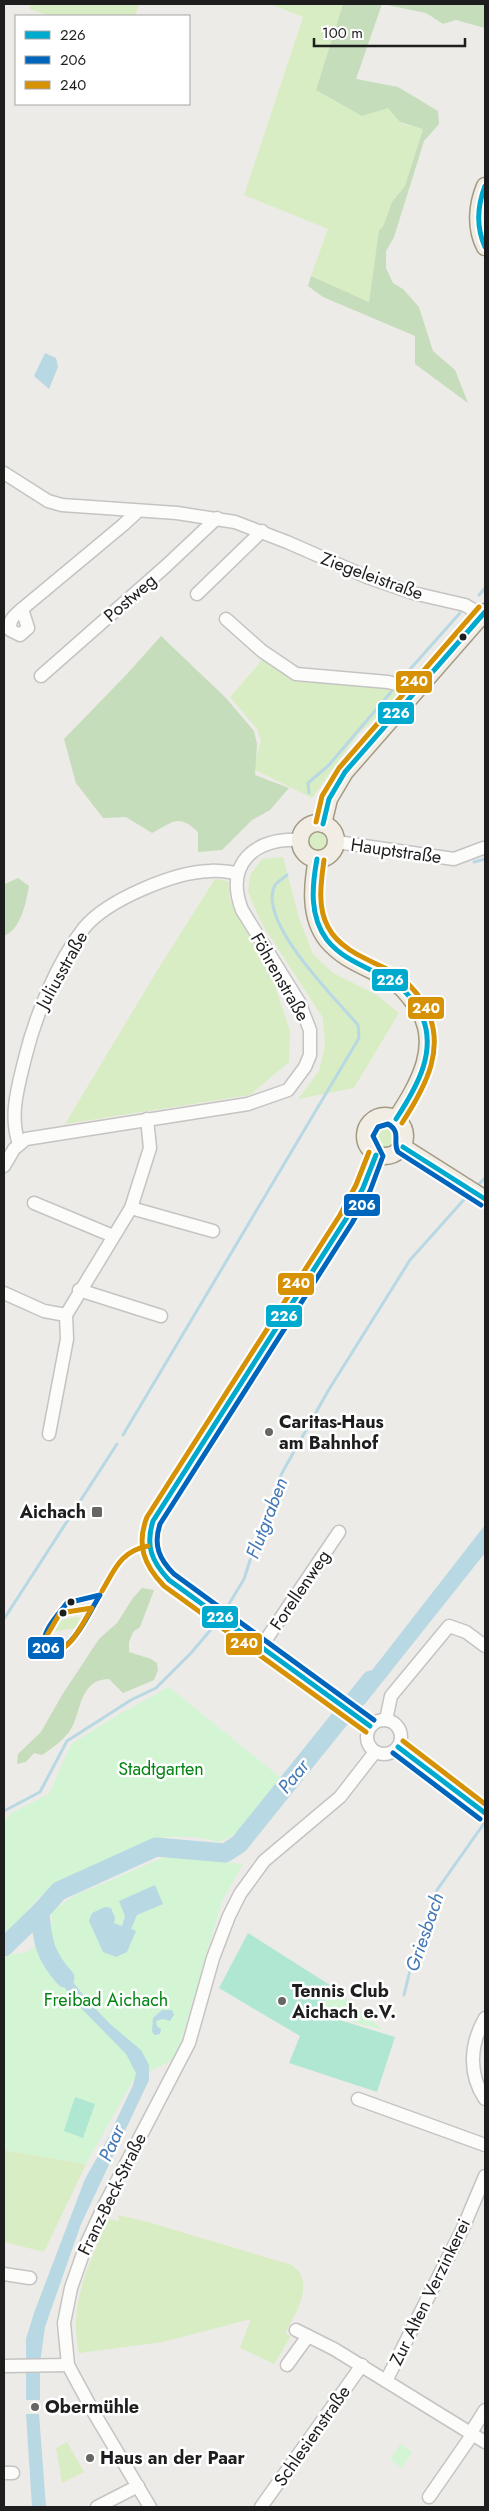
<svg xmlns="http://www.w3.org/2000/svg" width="489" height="2511" viewBox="0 0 489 2511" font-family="Jost,sans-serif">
  <rect width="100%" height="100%" fill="#edebe7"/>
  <g fill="#d8edc3">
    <path d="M31,4H139L135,16H50L29,9Z"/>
    <path d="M270,4H343L316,90L388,108L402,124L423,128L405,186L392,202L383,227L379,230L369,302L311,276L328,229L244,195L303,17Z"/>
    <path d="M263,659L293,680L390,686L397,692L395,701L359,733L312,798L253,769L261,741L257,729L230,697Z"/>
    <circle cx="318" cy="841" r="13"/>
    <path d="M283,857L299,918L313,954L333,973L377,995L399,1013L354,1088L298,1099L319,1071L325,1046L323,1018L262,924L248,892L250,875L262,859Z"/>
    <path d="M215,879L228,881L230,900L239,919L273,979L290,1032L289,1062L250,1095L65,1124L160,966Z"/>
    <circle cx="385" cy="1136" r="12"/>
    <path d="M77,1617L86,1619L76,1628L46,1633L56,1621Z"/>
    <path d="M68,1636H73C72,1646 64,1651 56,1656L44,1651L43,1643L47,1640L46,1647L66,1643Z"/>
    <path d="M4,2150L86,2164L44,2252L4,2242Z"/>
    <path d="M118,2215L148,2222L292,2265C316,2282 296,2313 285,2333L291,2336L274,2364L240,2348L251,2319L163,2342L79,2353C68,2303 89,2265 108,2219L119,2221Z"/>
    <path d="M67,2442L84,2472L62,2483L56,2448Z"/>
  </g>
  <g fill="#c5ddba">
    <path d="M343,4H485V28L456,20L443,24L426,13L382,4L356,79L398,87L438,111L439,124L424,141L394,237L386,251V268L393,283L403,289L419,307L433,351L455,370L468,403L415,364V336L323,297L308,286L311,276L369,302L379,230L383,227L392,202L405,186L423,129L400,122L388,108L362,116L316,90Z"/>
    <path d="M161,636L226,698L254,731L257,744L255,775L289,788L270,810L252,820L222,850L198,852V832C178,813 173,822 152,833L126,817L103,818L76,783L64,739L127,674Z"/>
    <path d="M18,878L29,886C26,903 21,929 4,936V882L5,884Z"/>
    <path d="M142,1588L154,1590L140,1627L133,1632L129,1642V1652L151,1659L157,1663L158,1670L154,1680L123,1693L109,1679C77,1680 82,1715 69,1732C62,1741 51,1749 42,1755L34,1753L26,1762L17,1764L18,1754L41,1732L62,1695L99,1639L117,1623L133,1598Z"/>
  </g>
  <g fill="#d3f5d4">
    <path d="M169,1687L281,1778L237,1833L219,1842L197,1837H166L108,1859L39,1897L4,1938V1822L11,1813L49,1794L71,1744L118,1715Z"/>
    <path d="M167,1856L243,1864L222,1901L176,2058L133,2080L86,2164L4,2150V1962L8,1955L27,1952L51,1936L52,1911L76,1895Z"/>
    <path d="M333,1988L383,2030L320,2013Z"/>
    <path d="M400,2444L412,2452L402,2468L390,2460Z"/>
  </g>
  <g fill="#afe7d2">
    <path d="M248,1933L333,1987L317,2013L395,2037L377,2092L289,2063L300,2036L219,1988Z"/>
    <path d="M75,2097L95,2104L83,2138L64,2131Z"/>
  </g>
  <g fill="#b8d8e3">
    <path d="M45,353L56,358L58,367L49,389L34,376Z"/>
    <path d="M485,1525V1553L364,1705L352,1696Z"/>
    <path d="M155,1885L163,1904L137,1915L131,1929L136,1931L127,1952L116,1957L103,1952L89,1921L92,1913L105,1907L111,1908L115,1918L114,1923L122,1926L125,1916L119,1901Z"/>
    <path d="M53,1957L88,2001L110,2024L141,2050L149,2065V2080L81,2224L45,2327L40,2363V2400H26V2339L34,2313L85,2179L107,2140L133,2085L136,2073L126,2054L79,2006H71L69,1994L48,1961Z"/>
    <path d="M162,2010H172L174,2015L170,2021L163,2019L156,2021L157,2026L161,2029L160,2034L155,2035L152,2032L153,2018Z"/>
    <path d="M26,2414H39L46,2507H32Z"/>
  </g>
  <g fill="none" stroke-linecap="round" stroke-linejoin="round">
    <g stroke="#b8d8e3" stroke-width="3">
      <path d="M479,595L485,588"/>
      <path d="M404,676L460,613"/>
      <path d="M309,793L308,783L329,765L391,692"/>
      <path d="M474,862L485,859"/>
      <path d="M475,1188L485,1178"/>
      <path d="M123,1435L359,1038L358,1025C336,999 256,921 275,885C278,881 284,878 287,875"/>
      <path d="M223,1614L244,1579L263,1520L282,1473L328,1391L410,1260L469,1194"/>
      <path d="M4,1619L117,1444"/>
      <path d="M4,1811L40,1792L67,1741L131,1700L156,1688L191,1653L219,1620"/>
      <path d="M404,1995L413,1958L437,1890L485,1822"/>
    </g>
    <g stroke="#b8d8e3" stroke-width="19">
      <path d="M4,1947L40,1912"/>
      <path d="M65,1978C45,1956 42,1941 40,1912L59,1891L156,1847L225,1853L239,1844L371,1680"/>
    </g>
    <defs>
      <g id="minor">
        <path d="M4,473L48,501L62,505L177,513L235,522L287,542L367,577L413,593L465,605L485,617"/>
        <path d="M197,594L262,531"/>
        <path d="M22,609L28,628L20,635L10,630C9,619 14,616 22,609L123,525L138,511"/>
        <path d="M226,619L262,651L296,674L388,682L400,685L411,694"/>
        <path d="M41,676L166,566L217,518"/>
        <path d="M337,842L454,859L483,848"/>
        <path d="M19,1144C9,1115 18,1087 25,1058C35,1017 57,962 84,928C107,900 174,872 210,871C219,870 228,872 236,873"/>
        <path d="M4,1166L14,1149L26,1139L248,1104L288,1090L305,1067L310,1055V1030L299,1002L242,910C224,864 255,837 300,840"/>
        <path d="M34,1203L113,1236"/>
        <path d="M131,1208L213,1231"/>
        <path d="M79,1290L161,1316"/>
        <path d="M4,1293L44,1311L66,1315L131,1208L150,1148L147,1119"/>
        <path d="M49,1434L67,1339L66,1315"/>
        <path d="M261,1647L339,1532"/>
        <circle cx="384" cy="1737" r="17"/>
        <path d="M386,1720L391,1696L449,1626L466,1632L485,1646"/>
        <path d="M370,1726L169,1580C150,1561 143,1546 153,1521L346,1219L363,1188L376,1155"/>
        <path d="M398,1747L485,1813"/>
        <path d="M485,2018C470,2044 468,2074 485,2099"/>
        <path d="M358,2099L485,2145"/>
        <path d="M4,2274L30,2278"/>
        <path d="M296,2330L334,2349L485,2442"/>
        <path d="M287,2365L308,2336"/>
        <path d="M4,2366L68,2365"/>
        <path d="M386,2381L463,2228L485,2176"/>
        <path d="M470,2434L485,2410"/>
        <path d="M4,2473H13"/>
        <path d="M429,2497L472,2435"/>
        <path d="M97,2507L138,2486"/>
        <path d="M150,2507L94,2413L68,2365L64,2323L71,2288L86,2245L104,2206L189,2043L213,1958L229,1916L240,1894L264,1861L340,1797L375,1752"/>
        <path d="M261,2507L362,2365"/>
      </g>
      <g id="major">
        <path d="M485,186C477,205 475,228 485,247"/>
        <circle cx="318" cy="841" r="18"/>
        <path d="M323,824L329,799L345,772L485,612"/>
        <path d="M317,859C312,886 309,917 327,940C345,962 371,968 394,982C403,987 409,996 415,1004C444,1043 418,1085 396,1119"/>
        <circle cx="385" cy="1136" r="20"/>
        <path d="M403,1147L485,1199"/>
      </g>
    </defs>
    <use href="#minor" stroke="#c5c4c3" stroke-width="15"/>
    <use href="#major" stroke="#a39a83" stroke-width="19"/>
    <use href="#minor" stroke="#fcfcfb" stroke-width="12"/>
    <use href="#major" stroke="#f1ece4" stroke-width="16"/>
    <defs>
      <g id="bus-1">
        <path d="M485,186C477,207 476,227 485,247"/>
        <path d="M323,824L329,799L345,772L485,612"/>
        <path d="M317,859C312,886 309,916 327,940C342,959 366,967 387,978C401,986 411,996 419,1010C440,1048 417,1087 396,1119"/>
        <path d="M403,1147L485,1199"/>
        <path d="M370,1726L169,1580C152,1562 145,1546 153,1521L346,1219L363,1188L376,1155"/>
        <path d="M398,1747L485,1813"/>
      </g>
      <g id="bus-2">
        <path d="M100,1595C87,1616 76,1645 52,1654L47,1651C36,1636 59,1614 67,1603Z"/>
        <path d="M374,1720L174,1574C159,1559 153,1545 160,1524L352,1223L370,1191L383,1156L373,1136L378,1127L388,1124C402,1132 392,1142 398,1152L481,1205"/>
        <path d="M393,1753L480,1819"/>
      </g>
      <g id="bus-3">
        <path d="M316,822L322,796L339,768L479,607"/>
        <path d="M324,860C321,882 317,907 328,927C340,950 367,959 389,970C404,978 415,989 424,1004C448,1046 426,1086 402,1123"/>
        <path d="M102,1591C115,1569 121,1551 148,1546"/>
        <path d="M92,1608C81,1626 73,1647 52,1654L46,1651L42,1644L60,1613Z"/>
        <path d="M366,1732L164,1586C144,1565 136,1545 147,1517L340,1215L356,1185L369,1152"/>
        <path d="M403,1741L485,1804"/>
      </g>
    </defs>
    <use href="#bus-1" stroke="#fff" stroke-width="9"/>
    <use href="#bus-2" stroke="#fff" stroke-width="9"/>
    <use href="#bus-3" stroke="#fff" stroke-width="9"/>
    <use href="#bus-1" stroke="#00a9ce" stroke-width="5"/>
    <use href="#bus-2" stroke="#0065bd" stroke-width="5"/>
    <use href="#bus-3" stroke="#d69204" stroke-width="5"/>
  </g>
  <g fill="#1e1e1e" stroke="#fff" stroke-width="2">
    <circle cx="463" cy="637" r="4.5"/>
    <circle cx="71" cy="1602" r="4.5"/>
    <circle cx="63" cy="1613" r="4.5"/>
  </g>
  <g fill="#666664" stroke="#fff" stroke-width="2">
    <circle cx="269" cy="1432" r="5"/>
    <rect x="91" y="1506" width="12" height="12" rx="2.5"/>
    <circle cx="282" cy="2001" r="5"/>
    <circle cx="35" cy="2407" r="5"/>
    <circle cx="90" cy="2458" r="5"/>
  </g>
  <g text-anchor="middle" stroke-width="5" stroke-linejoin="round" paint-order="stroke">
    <g font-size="18" fill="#1e1e1e" stroke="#fff">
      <text transform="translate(372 576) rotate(20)" y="6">Ziegeleistraße</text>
      <text transform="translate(130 598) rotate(-41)" y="6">Postweg</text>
      <text transform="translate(396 851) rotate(8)" y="6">Hauptstraße</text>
      <text transform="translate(62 970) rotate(-61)" y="6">Juliusstraße</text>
      <text transform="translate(280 977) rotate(60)" y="6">Föhrenstraße</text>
      <text transform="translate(300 1590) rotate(-56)" y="6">Forellenweg</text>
      <text transform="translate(112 2194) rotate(-64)" y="6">Franz-Beck-Straße</text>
      <text transform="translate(430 2292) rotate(-64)" y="6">Zur Alten Verzinkerei</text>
      <text transform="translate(312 2436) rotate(-55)" y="6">Schlesienstraße</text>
    </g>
    <g font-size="18" font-weight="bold" fill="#1e1e1e" stroke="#fff" text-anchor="start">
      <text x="279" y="1428">Caritas-Haus<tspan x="279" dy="21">am Bahnhof</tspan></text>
      <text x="86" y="1518" text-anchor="end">Aichach</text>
      <text x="292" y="1997">Tennis Club<tspan x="292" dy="21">Aichach e.V.</tspan></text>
      <text x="45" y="2413">Obermühle</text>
      <text x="100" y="2464">Haus an der Paar</text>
    </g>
    <g font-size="18" fill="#048413" stroke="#fff">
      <text x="161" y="1775">Stadtgarten</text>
      <text x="106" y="2006">Freibad Aichach</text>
    </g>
    <g font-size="19" font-style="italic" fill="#4478b5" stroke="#fff">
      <text transform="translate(266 1518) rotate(-69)" y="7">Flutgraben</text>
      <text transform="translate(293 1776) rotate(-51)" y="7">Paar</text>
      <text transform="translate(424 1932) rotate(-71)" y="7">Griesbach</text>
      <text transform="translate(111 2143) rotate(-66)" y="7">Paar</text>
    </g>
  </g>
  <g stroke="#fff" stroke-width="2">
    <rect x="395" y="670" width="38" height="24" rx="5" fill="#d69204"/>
    <rect x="377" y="701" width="38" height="24" rx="5" fill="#00a9ce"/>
    <rect x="371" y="968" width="38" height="24" rx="5" fill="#00a9ce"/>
    <rect x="407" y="996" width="38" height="24" rx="5" fill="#d69204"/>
    <rect x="343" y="1193" width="38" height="24" rx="5" fill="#0065bd"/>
    <rect x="277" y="1272" width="38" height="24" rx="5" fill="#d69204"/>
    <rect x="265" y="1304" width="38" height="24" rx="5" fill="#00a9ce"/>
    <rect x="201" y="1605" width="38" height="24" rx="5" fill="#00a9ce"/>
    <rect x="225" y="1632" width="38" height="24" rx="5" fill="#d69204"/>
    <rect x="27" y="1636" width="38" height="24" rx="5" fill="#0065bd"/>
  </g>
  <g font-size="14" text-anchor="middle" font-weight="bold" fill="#fff">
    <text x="414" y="686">240</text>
    <text x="396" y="718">226</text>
    <text x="390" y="985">226</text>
    <text x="426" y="1013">240</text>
    <text x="362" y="1210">206</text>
    <text x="296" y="1288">240</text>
    <text x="284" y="1321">226</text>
    <text x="220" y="1622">226</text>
    <text x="244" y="1648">240</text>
    <text x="46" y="1653">206</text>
  </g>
  <rect width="489" height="2511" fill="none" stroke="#1e1e1e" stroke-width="10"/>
  <rect x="15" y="15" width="175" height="90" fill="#ffffff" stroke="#a5a5a5"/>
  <rect x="25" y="31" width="25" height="8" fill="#00a9ce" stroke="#a5a5a5"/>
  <text x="60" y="40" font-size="15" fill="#1e1e1e">226</text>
  <rect x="25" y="56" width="25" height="8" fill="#0065bd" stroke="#a5a5a5"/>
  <text x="60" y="65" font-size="15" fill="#1e1e1e">206</text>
  <rect x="25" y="81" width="25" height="8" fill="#d69204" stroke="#a5a5a5"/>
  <text x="60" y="90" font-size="15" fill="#1e1e1e">240</text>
  <path d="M314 38v8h151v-8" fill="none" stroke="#1e1e1e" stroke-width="2.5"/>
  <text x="322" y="38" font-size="15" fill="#1e1e1e" stroke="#ffffff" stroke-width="4" paint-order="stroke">100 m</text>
</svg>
